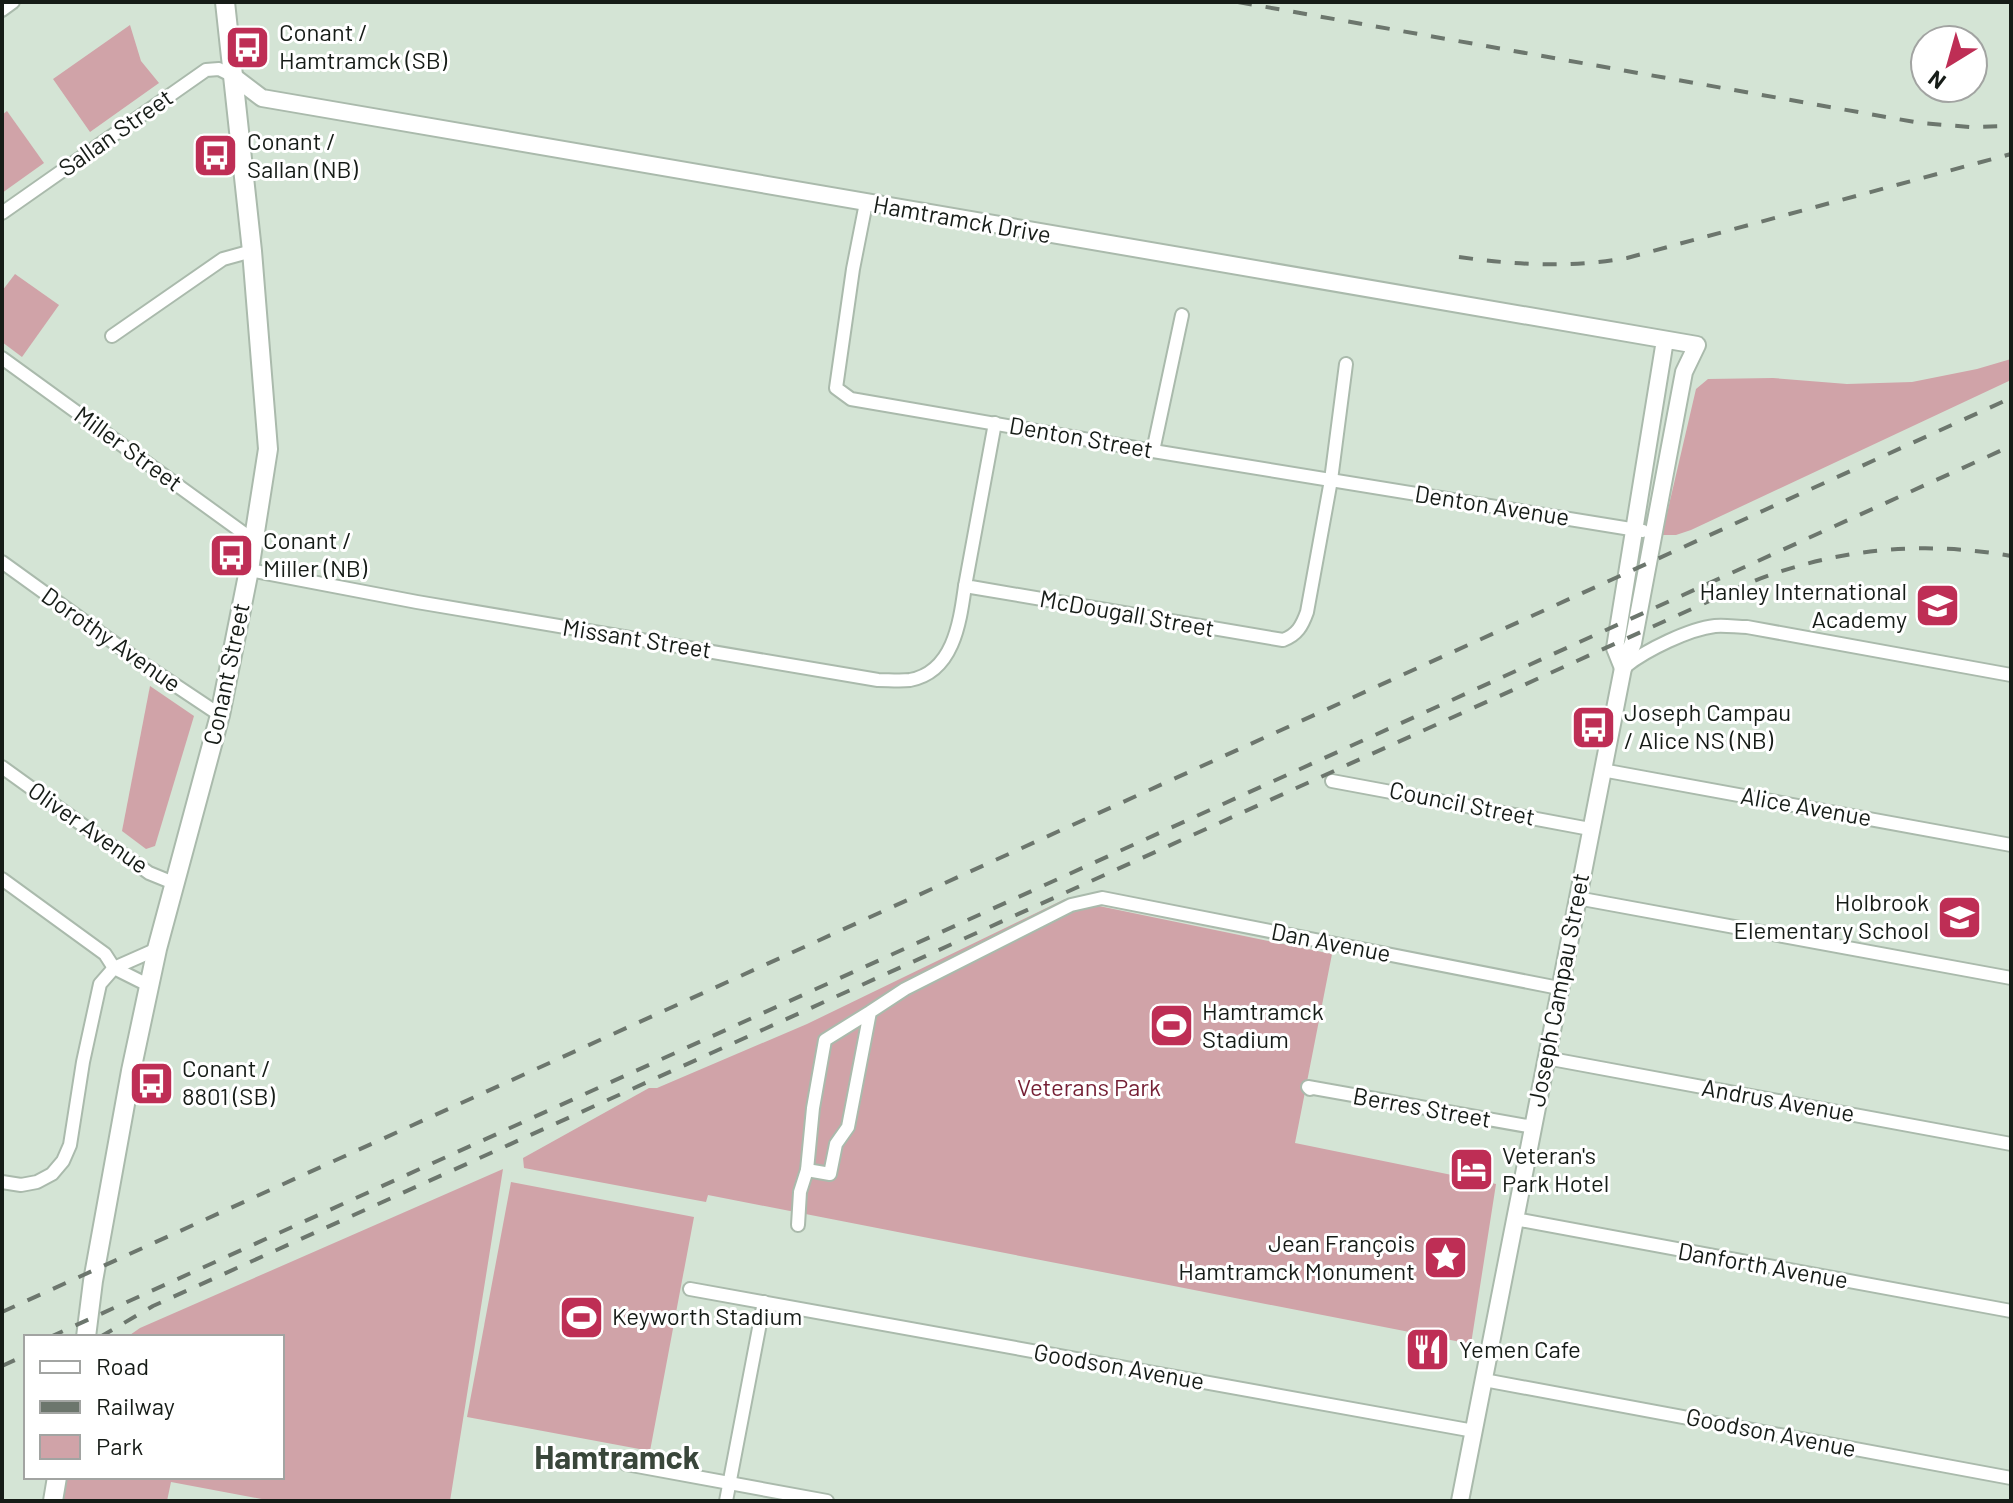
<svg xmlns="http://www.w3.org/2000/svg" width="2013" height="1503" viewBox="0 0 2013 1503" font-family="Barlow,sans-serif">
  <rect width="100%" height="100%" fill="#d4e4d5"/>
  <g fill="#d0a3a8">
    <path d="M130,25L141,61L159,83L90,132L53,79Z"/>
    <path d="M7,111L44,163L2,193V115Z"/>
    <path d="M15,274L59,305L22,357L2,342V291Z"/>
    <path d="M2011,359V380L1691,530L1676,535H1662L1696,389L1708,379L1773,378L1847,384L1912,382L1977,369Z"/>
    <path d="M150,686L194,716L155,846L146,849L122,831Z"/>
    <path d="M1065,899L1332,954L1295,1143L1496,1184L1471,1344L708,1195L706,1202L524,1168L523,1158L649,1088H657L807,1024Z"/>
    <path d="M503,1169L450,1501H272L171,1482L167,1501H53L58,1477H282V1337H127L140,1328Z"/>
    <path d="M511,1182L694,1217L650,1451L467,1417Z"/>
  </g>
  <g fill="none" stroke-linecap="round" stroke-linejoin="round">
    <defs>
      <g id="minor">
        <path d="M2,10L13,2"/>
        <path d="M866,203L853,269L836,388L851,399L1153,451L1643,531"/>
        <path d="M2,213L206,70L219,69L233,76"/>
        <path d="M112,336L223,259L252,251"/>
        <path d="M2,358L253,540"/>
        <path d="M995,423L965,586L1283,640C1297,635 1302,626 1307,612L1331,480L1346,364"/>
        <path d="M1153,451L1182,315"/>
        <path d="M2,562L142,663L220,715"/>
        <path d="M249,570L417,602L878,680C888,680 900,681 910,680C954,672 960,621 965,586"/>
        <path d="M1626,666C1646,650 1689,629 1715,626C1725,625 1737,627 1747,627L2011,675"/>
        <path d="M2,767L149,873L176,884"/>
        <path d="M1602,770L2011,845"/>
        <path d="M1332,781L1590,829"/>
        <path d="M2,879L105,954L114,968L150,986"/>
        <path d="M1577,898L2011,978"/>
        <path d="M870,1012L825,1040L813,1108L807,1170L830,1174L836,1144L848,1127L870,1012L905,989L1071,905L1102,898L1559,988"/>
        <path d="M1546,1058L2011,1144"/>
        <path d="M1310,1089L1308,1087L1533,1127"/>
        <path d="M2,1182L21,1185L37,1182L52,1174L63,1161L70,1145L83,1062L100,984L114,968L157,949"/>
        <path d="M1515,1219L2011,1311"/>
        <path d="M798,1225L800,1192L807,1170"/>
        <path d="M690,1289L1474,1431"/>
        <path d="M1484,1380L2011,1478"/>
        <path d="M626,1464L827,1501"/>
        <path d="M726,1501L764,1302"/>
      </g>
      <g id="tertiary">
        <path d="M233,76L262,98L1697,345L1684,372L1633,643L1623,668L1615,648L1665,340"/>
        <path d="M1460,1501L1623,668"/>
      </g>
      <g id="secondary">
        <path d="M86,1337L93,1281L131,1071L157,949L220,715L249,570L268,449L252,251L225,2"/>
        <path d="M53,1501L57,1477"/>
      </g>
    </defs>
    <use href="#minor" stroke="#aabaac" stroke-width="16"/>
    <use href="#tertiary" stroke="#aabaac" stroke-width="20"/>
    <use href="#secondary" stroke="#aabaac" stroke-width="22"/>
    <use href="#minor" stroke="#fff" stroke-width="12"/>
    <use href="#tertiary" stroke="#fff" stroke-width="16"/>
    <use href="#secondary" stroke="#fff" stroke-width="18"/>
    <g stroke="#6c766d" stroke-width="4" stroke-dasharray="14 14" stroke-linecap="butt">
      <path d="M1238,2L1920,123L1970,127L2011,126"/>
      <path d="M1459,257C1516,265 1571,268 1627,258L2011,154"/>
      <path d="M2,1312L2011,398"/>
      <path d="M50,1337L2011,446"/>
      <path d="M100,1337L153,1306L1749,583C1833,549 1921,540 2011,556"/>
      <path d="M2,1366L26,1355"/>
    </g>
  </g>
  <defs>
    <symbol id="bus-square" viewBox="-11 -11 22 22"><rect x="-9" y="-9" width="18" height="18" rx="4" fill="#be2e55" stroke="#fff"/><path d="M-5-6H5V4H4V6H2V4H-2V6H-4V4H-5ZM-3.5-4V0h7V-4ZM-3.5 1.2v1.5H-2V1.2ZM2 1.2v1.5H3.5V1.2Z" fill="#fff"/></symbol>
    <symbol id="school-square" viewBox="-11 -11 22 22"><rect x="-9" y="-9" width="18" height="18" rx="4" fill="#be2e55" stroke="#fff"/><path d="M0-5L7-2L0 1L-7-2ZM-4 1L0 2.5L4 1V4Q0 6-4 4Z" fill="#fff"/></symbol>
    <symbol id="stadium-square" viewBox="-11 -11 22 22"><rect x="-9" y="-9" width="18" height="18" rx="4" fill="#be2e55" stroke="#fff"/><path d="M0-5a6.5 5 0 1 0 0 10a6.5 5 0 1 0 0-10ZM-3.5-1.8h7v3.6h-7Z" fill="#fff"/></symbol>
    <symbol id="hotel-square" viewBox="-11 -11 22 22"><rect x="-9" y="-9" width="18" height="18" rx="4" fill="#be2e55" stroke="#fff"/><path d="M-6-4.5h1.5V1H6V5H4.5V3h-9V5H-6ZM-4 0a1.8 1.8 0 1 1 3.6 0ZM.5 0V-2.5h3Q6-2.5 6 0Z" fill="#fff"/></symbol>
    <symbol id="sight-square" viewBox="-11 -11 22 22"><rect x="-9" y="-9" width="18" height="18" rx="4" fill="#be2e55" stroke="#fff"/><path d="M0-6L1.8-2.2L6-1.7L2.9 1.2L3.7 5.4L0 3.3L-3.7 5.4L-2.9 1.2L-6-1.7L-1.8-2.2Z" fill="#fff"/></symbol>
    <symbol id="restaurant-square" viewBox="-11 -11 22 22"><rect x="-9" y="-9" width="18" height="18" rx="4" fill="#be2e55" stroke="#fff"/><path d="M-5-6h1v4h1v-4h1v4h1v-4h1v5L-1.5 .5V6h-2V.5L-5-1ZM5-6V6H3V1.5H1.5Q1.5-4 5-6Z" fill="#fff"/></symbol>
  </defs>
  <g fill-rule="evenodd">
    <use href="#bus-square" x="222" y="22" width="51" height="51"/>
    <use href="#bus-square" x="190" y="130" width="51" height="51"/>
    <use href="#bus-square" x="206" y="530" width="51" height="51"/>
    <use href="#school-square" x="1912" y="580" width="51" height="51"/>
    <use href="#bus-square" x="1568" y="702" width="51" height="51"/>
    <use href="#school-square" x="1934" y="892" width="51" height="51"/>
    <use href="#stadium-square" x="1146" y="1000" width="51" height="51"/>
    <use href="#bus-square" x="126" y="1058" width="51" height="51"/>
    <use href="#hotel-square" x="1446" y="1144" width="51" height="51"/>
    <use href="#sight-square" x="1420" y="1232" width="51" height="51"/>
    <use href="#stadium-square" x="556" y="1292" width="51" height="51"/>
    <use href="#restaurant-square" x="1402" y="1324" width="51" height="51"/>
  </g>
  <g text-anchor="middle" stroke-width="6" stroke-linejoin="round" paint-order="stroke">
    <g font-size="24" fill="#161c17" stroke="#fff" text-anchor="start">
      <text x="279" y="41">Conant /<tspan x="279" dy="28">Hamtramck (SB)</tspan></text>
      <text x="247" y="150">Conant /<tspan x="247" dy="28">Sallan (NB)</tspan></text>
      <text x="263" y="549">Conant /<tspan x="263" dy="28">Miller (NB)</tspan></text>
      <text x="1907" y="600" text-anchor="end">Hanley International<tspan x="1907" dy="28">Academy</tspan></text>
      <text x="1624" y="721">Joseph Campau<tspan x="1624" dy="28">/ Alice NS (NB)</tspan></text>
      <text x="1929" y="911" text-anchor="end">Holbrook<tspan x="1929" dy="28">Elementary School</tspan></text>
      <text x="1202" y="1020">Hamtramck<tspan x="1202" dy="28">Stadium</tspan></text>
      <text x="182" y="1077">Conant /<tspan x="182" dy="28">8801 (SB)</tspan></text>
      <text x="1502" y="1164">Veteran's<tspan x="1502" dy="28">Park Hotel</tspan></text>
      <text x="1415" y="1252" text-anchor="end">Jean François<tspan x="1415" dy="28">Hamtramck Monument</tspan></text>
      <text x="612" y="1325">Keyworth Stadium</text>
      <text x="1459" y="1358">Yemen Cafe</text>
    </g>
    <g font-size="24" fill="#161c17" stroke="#fff">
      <text transform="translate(116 133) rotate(-35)" y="8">Sallan Street</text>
      <text transform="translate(962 220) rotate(10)" y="8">Hamtramck Drive</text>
      <text transform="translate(1081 438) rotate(10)" y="8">Denton Street</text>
      <text transform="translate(128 449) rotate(36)" y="8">Miller Street</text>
      <text transform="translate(1492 506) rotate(9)" y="8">Denton Avenue</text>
      <text transform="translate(1127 614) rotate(10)" y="8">McDougall Street</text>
      <text transform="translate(637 639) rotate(9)" y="8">Missant Street</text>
      <text transform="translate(111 640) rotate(35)" y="8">Dorothy Avenue</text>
      <text transform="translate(227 674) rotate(-78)" y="8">Conant Street</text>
      <text transform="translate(1462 804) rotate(11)" y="8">Council Street</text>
      <text transform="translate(1806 807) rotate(10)" y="8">Alice Avenue</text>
      <text transform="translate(88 828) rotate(35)" y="8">Oliver Avenue</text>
      <text transform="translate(1331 943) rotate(11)" y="8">Dan Avenue</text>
      <text transform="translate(1559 990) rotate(-79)" y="8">Joseph Campau Street</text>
      <text transform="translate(1778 1101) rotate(10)" y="8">Andrus Avenue</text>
      <text transform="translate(1422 1108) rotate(10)" y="8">Berres Street</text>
      <text transform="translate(1763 1266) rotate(10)" y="8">Danforth Avenue</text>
      <text transform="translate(1119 1367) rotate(10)" y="8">Goodson Avenue</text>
      <text transform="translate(1771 1433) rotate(11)" y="8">Goodson Avenue</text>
    </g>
    <g font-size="24" fill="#741f34" stroke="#fff">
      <text x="1089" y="1096">Veterans Park</text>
    </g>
    <g font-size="32" font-weight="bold" fill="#39463a" stroke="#fff">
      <text x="617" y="1469">Hamtramck</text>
    </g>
  </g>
  <rect width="2013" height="1503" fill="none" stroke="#161c17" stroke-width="8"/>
  <rect x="24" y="1335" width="260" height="144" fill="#ffffff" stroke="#a2a4a2" stroke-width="2"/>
  <rect x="40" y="1361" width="40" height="12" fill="#ffffff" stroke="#a2a4a2" stroke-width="2"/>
  <text x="96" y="1375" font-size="24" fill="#161c17">Road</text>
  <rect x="40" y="1401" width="40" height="12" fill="#6c766d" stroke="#a2a4a2" stroke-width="2"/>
  <text x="96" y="1415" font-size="24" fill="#161c17">Railway</text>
  <rect x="40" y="1435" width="40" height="24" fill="#d0a3a8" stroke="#a2a4a2" stroke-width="2"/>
  <text x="96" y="1455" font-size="24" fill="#161c17">Park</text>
  <g transform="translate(1949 64) rotate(217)"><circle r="38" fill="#ffffff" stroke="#a2a4a2" stroke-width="2"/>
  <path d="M0-6L14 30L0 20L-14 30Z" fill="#be2e55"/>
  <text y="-12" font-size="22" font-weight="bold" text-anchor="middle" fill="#161c17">N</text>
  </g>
</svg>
